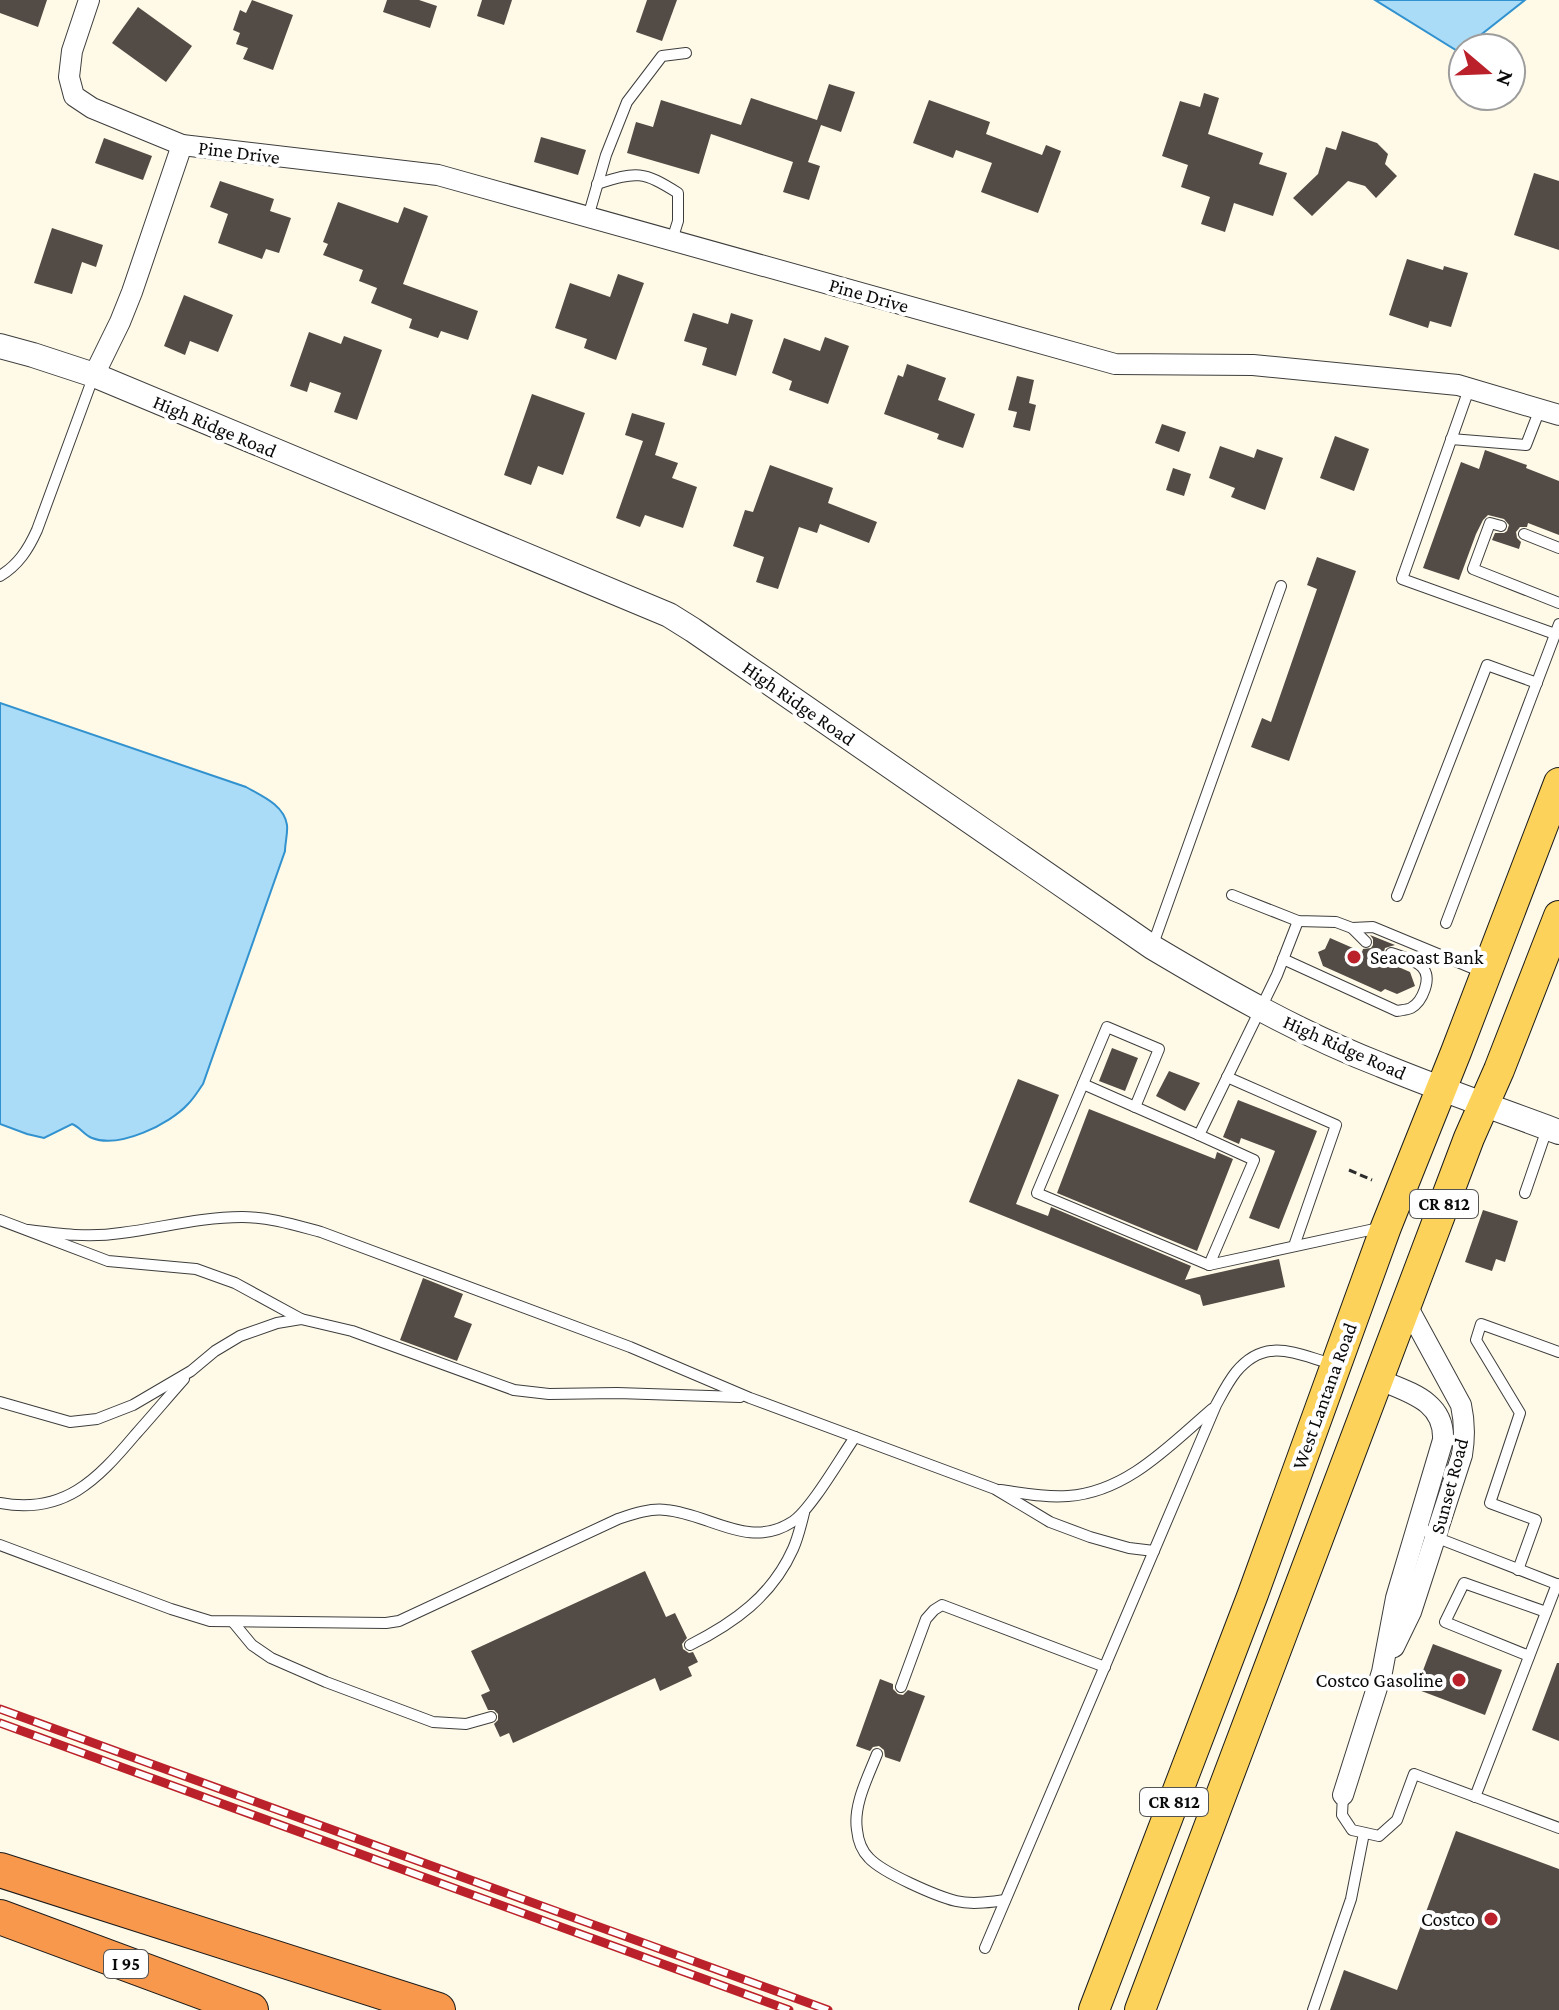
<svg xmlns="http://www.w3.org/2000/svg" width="1559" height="2010" viewBox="0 0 1559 2010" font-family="'Crimson Pro',serif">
  <rect width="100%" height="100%" fill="#fffae7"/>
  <g fill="#abdcf7" stroke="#3192cf" stroke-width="2">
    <path d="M1375,0H1525L1459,52Z"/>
    <path d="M0,703L246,787C262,796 284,805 287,825C288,833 285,843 285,851L203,1084C198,1091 194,1098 188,1104C170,1124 119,1149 92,1138C84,1135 80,1127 72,1124L44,1138L27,1134L0,1124Z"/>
  </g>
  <g fill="#534b46">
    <path d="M0,0H47L38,27L0,13Z"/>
    <path d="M252,0L293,15L273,70L243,59L248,48L236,44L240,33L233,30L240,10L246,13Z"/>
    <path d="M387,0H419L437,6L430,28L383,12Z"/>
    <path d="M482,0H512L504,25L477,16Z"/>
    <path d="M647,0H677L662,41L636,32Z"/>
    <path d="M138,7L192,46L166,82L112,43Z"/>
    <path d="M829,84L855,92L841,132L821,125L808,162L820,166L809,200L783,192L793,162L711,134L699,174L627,153L636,122L653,127L661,100L741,125L751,98L817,120Z"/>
    <path d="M1204,93L1219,98L1208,134L1263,153L1259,164L1287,173L1273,216L1234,203L1225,232L1201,224L1210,197L1181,187L1188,165L1162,156L1180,101L1200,107Z"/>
    <path d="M929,100L990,122L986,134L1042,155L1046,145L1061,151L1038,213L981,192L992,163L956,150L953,158L913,143Z"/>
    <path d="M1342,131L1377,143L1388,154L1385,164L1397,176L1376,198L1365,186L1348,181L1312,216L1293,198L1318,174L1326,147L1336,150Z"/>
    <path d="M541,137L586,150L578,175L534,162Z"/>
    <path d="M104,138L152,156L143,180L95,163Z"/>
    <path d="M1534,173L1559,181V250L1514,235Z"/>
    <path d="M220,181L274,199L270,211L291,218L279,253L266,249L262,259L218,243L228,214L210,207Z"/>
    <path d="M338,202L398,223L404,207L428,216L403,284L478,311L468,340L441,331L438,338L409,328L412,319L371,303L377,288L359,281L363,270L323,255L328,244L323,242Z"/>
    <path d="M52,228L103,245L96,267L82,262L72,294L34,283Z"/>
    <path d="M1407,259L1443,270L1444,266L1468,273L1451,327L1430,321L1428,328L1389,315Z"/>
    <path d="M618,274L644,283L616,360L584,348L587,339L555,328L570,283L610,297Z"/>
    <path d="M184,295L233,315L218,352L190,341L185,355L164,346Z"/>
    <path d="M693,313L728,324L731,313L753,320L736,376L702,365L707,348L684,341Z"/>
    <path d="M309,332L341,344L344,336L382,350L357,420L334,412L341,393L310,382L307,392L290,386Z"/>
    <path d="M825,337L849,346L828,404L789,390L792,381L772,373L784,338L820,351Z"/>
    <path d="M907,364L946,378L938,400L975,414L963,448L937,439L939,434L884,414L898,375L903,377Z"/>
    <path d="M1017,376L1034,380L1029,403L1036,405L1030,431L1013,427L1017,412L1008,410Z"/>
    <path d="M532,394L585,413L563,475L538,466L531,485L504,475Z"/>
    <path d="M632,413L665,423L655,455L678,463L672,478L697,487L683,528L645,515L640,527L616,518L643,441L625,435Z"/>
    <path d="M1162,424L1186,432L1179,452L1155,443Z"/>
    <path d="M1335,436L1369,449L1354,491L1320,478Z"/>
    <path d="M1220,446L1254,458L1257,449L1283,458L1265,510L1231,497L1235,488L1209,478Z"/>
    <path d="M1485,450L1527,465L1526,468L1559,481V535L1528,523L1527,527H1520L1516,532L1517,538L1521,542L1519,549L1492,540L1495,533H1504L1507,531L1509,525L1504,519L1488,515L1483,520L1476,534L1459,580L1423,568L1461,462L1479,469Z"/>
    <path d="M770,465L833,488L828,503L877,522L869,543L820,524L817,533L799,527L778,589L756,582L764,557L733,546L745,510L753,512Z"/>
    <path d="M1173,468L1191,474L1184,496L1166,490Z"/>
    <path d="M1317,557L1356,571L1289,761L1251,747L1262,718L1271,722L1297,647L1317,589L1307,585Z"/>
    <path d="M1370,935L1395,945L1385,948L1383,955L1388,960L1387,962L1410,972L1415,986L1397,994L1385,989L1381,992L1323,966L1318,952L1325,949L1330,938L1362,952L1363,949L1371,948L1373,945V939Z"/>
    <path d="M1112,1048L1138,1058L1125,1091L1099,1081Z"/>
    <path d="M1169,1071L1200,1083L1185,1111L1156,1096Z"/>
    <path d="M1018,1079L1059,1095L1016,1204L1048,1216L1051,1207L1191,1266L1185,1280L1279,1259L1285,1287L1203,1306L1200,1295L969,1202Z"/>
    <path d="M1238,1100L1317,1131L1279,1229L1249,1218L1275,1151L1241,1138L1239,1144L1223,1137Z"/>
    <path d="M1089,1109L1215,1159L1217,1152L1233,1159L1197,1251L1057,1193Z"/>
    <path d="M1483,1210L1518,1221L1505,1262L1496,1259L1492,1271L1465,1262Z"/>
    <path d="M423,1278L463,1294L454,1317L472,1324L457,1361L400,1340Z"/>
    <path d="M645,1571L666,1617L675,1613L687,1638L682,1644L683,1649L689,1653L693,1652L698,1662L688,1667L692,1676L660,1691L655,1678L513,1743L509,1733L500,1737L494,1724L498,1720V1714L494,1710H488L481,1695L490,1691L471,1651Z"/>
    <path d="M1433,1644L1502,1670L1485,1715L1416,1689Z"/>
    <path d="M1557,1663H1559V1741L1532,1730Z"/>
    <path d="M880,1679L893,1684V1689L898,1694L903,1695L908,1690L925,1696L900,1762L885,1757L884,1750L879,1746L873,1747L870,1751L856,1746Z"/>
    <path d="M1456,1831L1559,1869V2010H1330L1344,1970L1397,1990Z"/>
  </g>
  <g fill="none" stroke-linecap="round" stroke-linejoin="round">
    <defs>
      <g id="service">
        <path d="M597,184C637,171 643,171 678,193V221L672,240"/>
        <path d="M588,217L606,155L627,102L662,56L686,53"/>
        <path d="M1469,389L1402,579L1555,634"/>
        <path d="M1451,439L1526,445L1540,409"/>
        <path d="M1501,526L1490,523L1473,569L1559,603"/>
        <path d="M1524,534L1559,548"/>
        <path d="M0,576C18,565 28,550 37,530L94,375"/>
        <path d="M1232,895L1298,921L1336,922L1352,928L1373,927L1484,973"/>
        <path d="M1397,896L1487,665L1537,683"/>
        <path d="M1298,921L1277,975L1199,1135L1254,1160L1209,1265L1379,1228"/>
        <path d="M1446,923L1559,624"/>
        <path d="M1352,928L1366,942"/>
        <path d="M1152,947L1281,586"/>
        <path d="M1283,959L1397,1011C1401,1010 1407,1010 1411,1008C1422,1002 1433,978 1422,967C1415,960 1400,956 1391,953"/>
        <path d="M1227,1077L1336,1125L1294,1246"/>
        <path d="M1083,1084L1107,1027L1159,1049L1135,1107"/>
        <path d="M1199,1135L1083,1084L1037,1193L1209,1265"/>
        <path d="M1525,1193L1547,1129"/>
        <path d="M0,1220L108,1261L196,1269L235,1283L301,1319"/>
        <path d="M28,1230C59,1234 90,1238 121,1233C161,1228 201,1217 242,1217C270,1217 295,1225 321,1232L630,1347L750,1398L995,1489L1050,1522L1090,1537L1129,1548L1154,1551"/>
        <path d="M0,1402L70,1422L97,1419L133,1405L191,1371L215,1351L240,1336L277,1323L301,1319L352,1331L514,1390L549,1394L617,1393L740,1397"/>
        <path d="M1000,1490C1022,1493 1046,1498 1068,1496C1127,1492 1170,1445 1212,1409"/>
        <path d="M0,1503C64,1515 97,1480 135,1435C152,1416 168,1397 184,1379"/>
        <path d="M1417,1524L1435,1537L1559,1585"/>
        <path d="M0,1545L171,1609L210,1621L386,1623L399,1621L618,1519C633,1514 650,1508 666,1510C710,1514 749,1550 792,1522C810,1511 841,1457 855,1437"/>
        <path d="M1518,1570L1536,1520L1490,1503L1520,1413L1476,1340L1481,1324L1559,1352"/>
        <path d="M233,1622L252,1645L271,1658L326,1682L433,1722L466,1724L491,1717"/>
        <path d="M690,1645C734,1623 772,1596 793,1549C798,1538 801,1525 804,1513"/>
        <path d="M1529,1656L1445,1622L1464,1583L1546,1612"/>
        <path d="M901,1687L926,1619L934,1610L942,1605L1105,1667"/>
        <path d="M877,1754C868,1777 853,1805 857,1830C858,1840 862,1851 869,1858C883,1873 936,1896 956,1901C972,1905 990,1902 1005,1900"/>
        <path d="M1343,1795L1342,1815L1352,1830L1379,1836L1397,1820L1414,1774L1559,1828"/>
        <path d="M1475,1797L1557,1584"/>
        <path d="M985,1948L1216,1405C1222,1394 1228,1382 1236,1372C1266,1336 1295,1354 1333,1364"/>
        <path d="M1313,2010L1351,1899L1364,1833"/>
      </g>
      <g id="minor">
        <path d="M89,0L72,51L69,77L74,96L92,108L182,145L438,175L1115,364L1253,365L1458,385L1559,415"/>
        <path d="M94,375L120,322L132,292L182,145"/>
        <path d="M1394,1647L1411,1612L1462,1455C1465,1437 1465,1423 1461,1405L1406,1304"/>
        <path d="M1343,1795L1382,1672L1396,1598L1443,1440C1445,1400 1407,1392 1378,1379"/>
      </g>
      <path id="tertiary" d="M0,346L33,355L94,375L669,615L693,630L1152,947C1226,991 1301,1034 1381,1065C1439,1089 1500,1110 1559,1132"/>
      <g id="primary">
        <path d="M1094,2010L1253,1594L1386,1227L1456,1052L1559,783"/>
        <path d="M1140,2010L1469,1138L1499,1070L1559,916"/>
      </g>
      <g id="motorway">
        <path d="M0,1870L438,2010"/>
        <path d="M0,1917L251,2010"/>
      </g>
    </defs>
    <use href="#service" stroke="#3d3d3d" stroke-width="12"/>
    <use href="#minor" stroke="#3d3d3d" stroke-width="22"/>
    <use href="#tertiary" stroke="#3d3d3d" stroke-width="26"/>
    <use href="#primary" stroke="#1b1b1b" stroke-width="32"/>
    <use href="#motorway" stroke="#1b1b1b" stroke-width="36"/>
    <path stroke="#2c2c2c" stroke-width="3" stroke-dasharray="8 4" stroke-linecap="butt" d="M1349,1170L1372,1180"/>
    <use href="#service" stroke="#fff" stroke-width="10"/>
    <use href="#minor" stroke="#fff" stroke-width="20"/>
    <use href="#tertiary" stroke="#fff" stroke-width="24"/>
    <use href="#primary" stroke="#fcd25a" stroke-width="30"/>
    <use href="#motorway" stroke="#f8984c" stroke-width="34"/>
    <defs>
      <g id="rail">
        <path d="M0,1709L828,2010"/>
        <path d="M0,1723L789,2010"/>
      </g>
    </defs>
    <use href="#rail" stroke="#bb212a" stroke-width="9"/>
    <use href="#rail" stroke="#fff" stroke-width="6" stroke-dasharray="18" stroke-linecap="butt"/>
  </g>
  <g fill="#bb212a" stroke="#fff" stroke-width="3">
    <circle cx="1354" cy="957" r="8"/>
    <circle cx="1459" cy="1680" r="8"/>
    <circle cx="1491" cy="1919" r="8"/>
  </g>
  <g text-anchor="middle" stroke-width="8" stroke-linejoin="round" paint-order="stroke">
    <g fill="#fff" stroke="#545454" stroke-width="2">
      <rect x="1410" y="1190" width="68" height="28" rx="6"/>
      <rect x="1140" y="1788" width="68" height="28" rx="6"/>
      <rect x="104" y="1950" width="44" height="28" rx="6"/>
    </g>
    <g font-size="18" font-weight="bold" fill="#0a0a0a">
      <text x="1444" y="1210">CR 812</text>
      <text x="1174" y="1808">CR 812</text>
      <text x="126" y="1970">I 95</text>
    </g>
    <g font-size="20" fill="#0a0a0a" stroke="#fff">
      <text transform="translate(239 152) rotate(7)" y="7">Pine Drive</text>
      <text transform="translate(869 295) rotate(16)" y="7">Pine Drive</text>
      <text transform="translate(215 426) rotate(23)" y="7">High Ridge Road</text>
      <text transform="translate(799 703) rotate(35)" y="7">High Ridge Road</text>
      <text transform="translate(1345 1047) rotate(24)" y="7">High Ridge Road</text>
      <text transform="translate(1324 1396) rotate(-70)" y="7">West Lantana Road</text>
      <text transform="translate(1449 1486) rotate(-75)" y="7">Sunset Road</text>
    </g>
    <g font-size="20" fill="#0a0a0a" stroke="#fff" text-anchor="end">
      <text x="1370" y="964" text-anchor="start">Seacoast Bank</text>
      <text x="1443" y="1687">Costco Gasoline</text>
      <text x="1475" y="1926">Costco</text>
    </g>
  </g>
  <g transform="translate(1487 72) rotate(109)"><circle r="38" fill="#ffffff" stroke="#9d9d9d" stroke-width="2"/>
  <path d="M0-6L14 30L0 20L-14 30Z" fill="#bb212a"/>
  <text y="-12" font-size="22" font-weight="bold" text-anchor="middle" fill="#0a0a0a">N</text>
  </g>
</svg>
